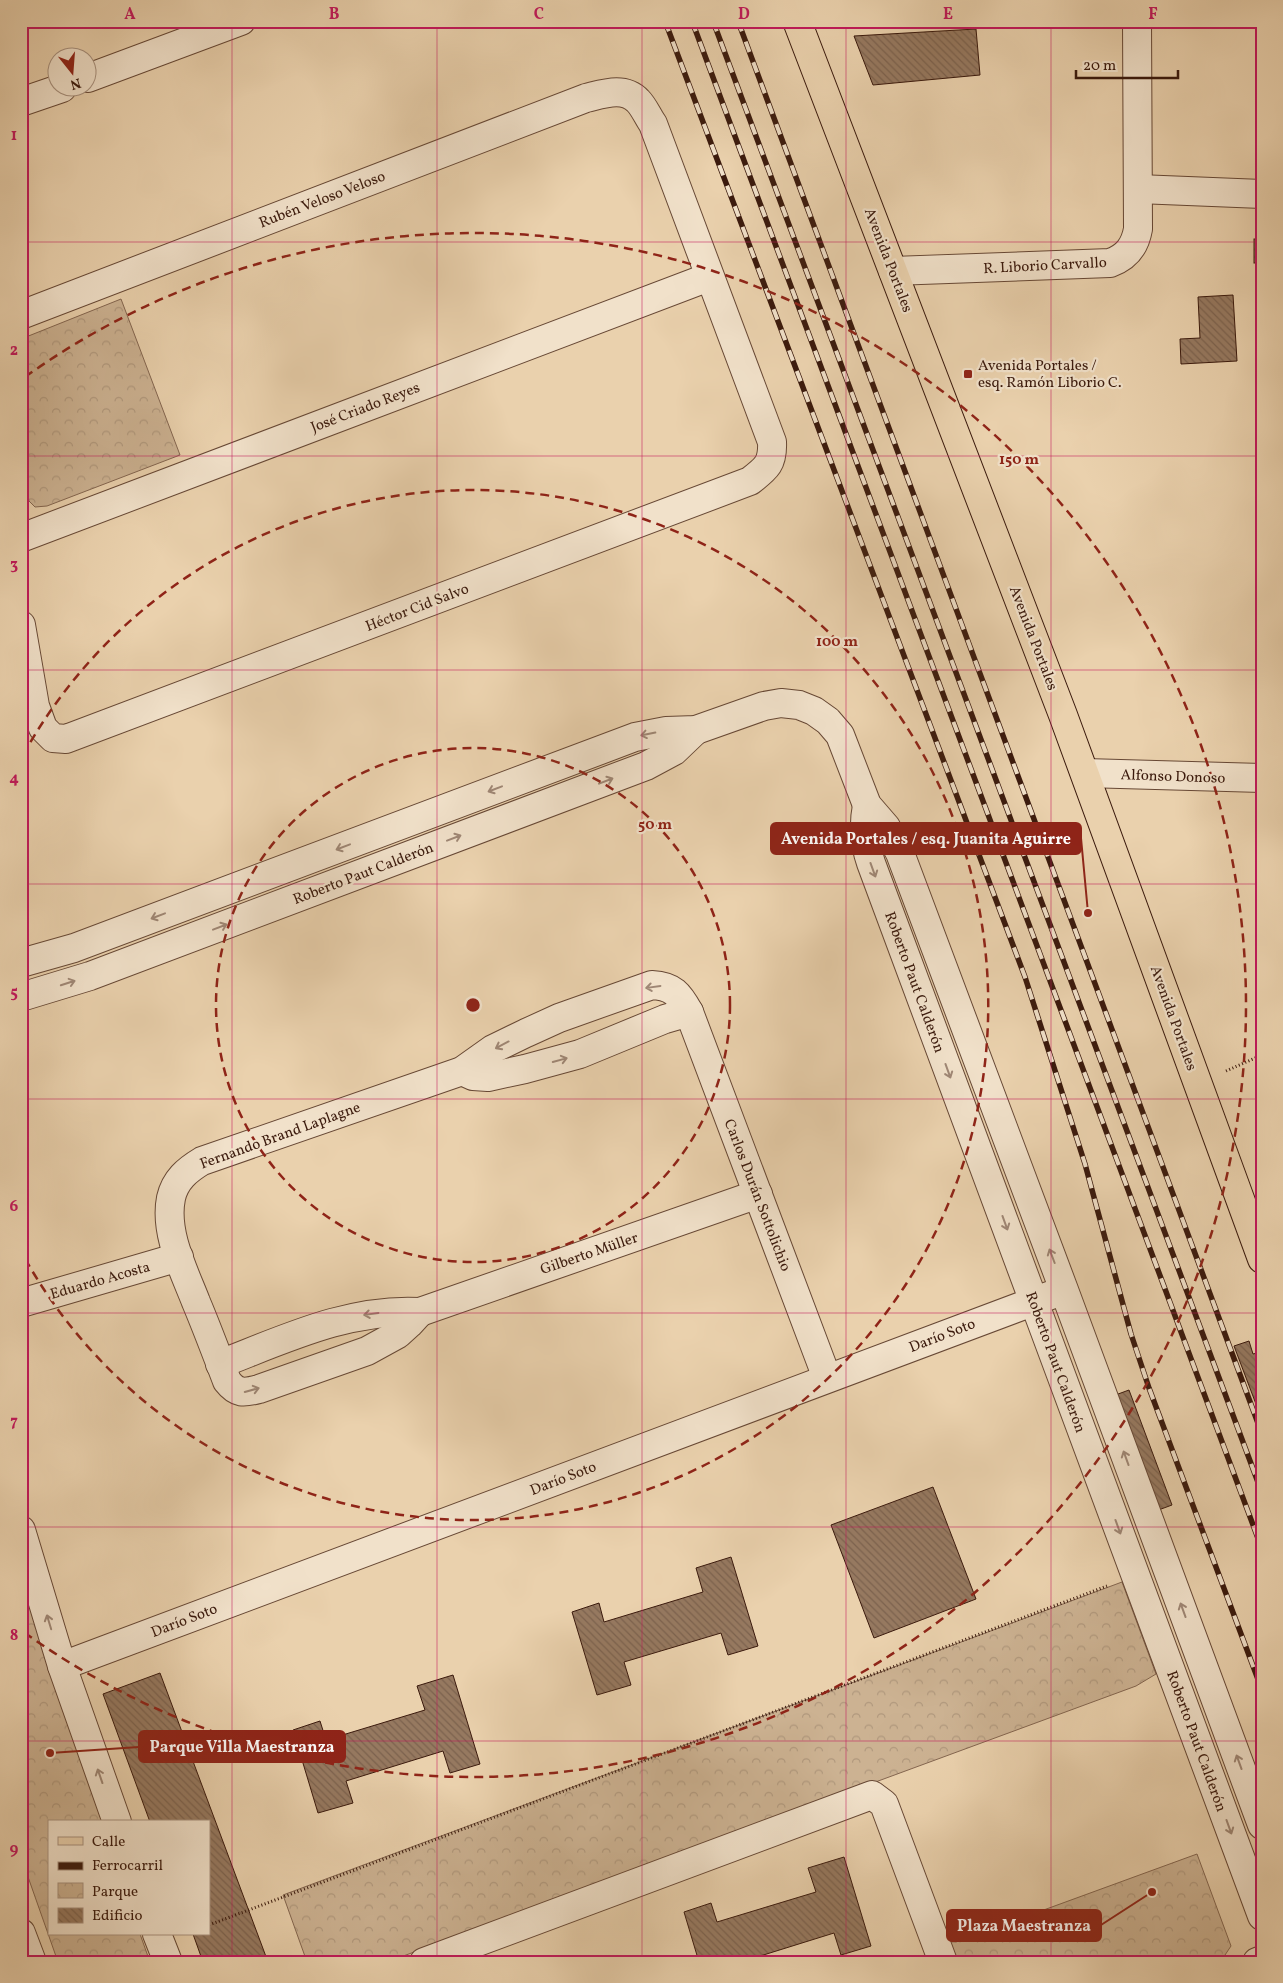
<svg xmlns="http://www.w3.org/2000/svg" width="1283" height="1983" viewBox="0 0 1283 1983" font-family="Vollkorn,serif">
  <defs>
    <pattern id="park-crowns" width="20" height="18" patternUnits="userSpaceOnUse" patternTransform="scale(1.25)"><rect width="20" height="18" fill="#ccb292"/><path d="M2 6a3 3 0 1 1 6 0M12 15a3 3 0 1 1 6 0" fill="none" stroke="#b0987d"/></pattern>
    <pattern id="building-back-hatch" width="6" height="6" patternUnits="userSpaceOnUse" patternTransform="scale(1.25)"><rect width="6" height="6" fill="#967960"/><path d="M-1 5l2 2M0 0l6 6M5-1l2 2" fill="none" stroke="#7c624e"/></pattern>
  </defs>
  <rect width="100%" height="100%" fill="#ead1ad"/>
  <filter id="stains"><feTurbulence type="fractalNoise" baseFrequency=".004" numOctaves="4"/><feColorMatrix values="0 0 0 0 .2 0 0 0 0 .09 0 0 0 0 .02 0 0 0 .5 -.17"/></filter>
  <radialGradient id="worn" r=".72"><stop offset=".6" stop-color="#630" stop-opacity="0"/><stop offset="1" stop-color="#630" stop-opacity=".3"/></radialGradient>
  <g fill="url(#park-crowns)" stroke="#846650">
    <path d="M121,299L180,455L47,506L35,507L29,501L21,469V339Z"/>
    <path d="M21,1580L102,1822H49V1934H140L150,1962H58L21,1857Z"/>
    <path d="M1122,1582L1156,1674L1136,1686L387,1962H307L283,1895Z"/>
    <path d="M1197,1854L1231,1946L1223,1958L1214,1962H951L944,1941L956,1942Z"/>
  </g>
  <g fill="url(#building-back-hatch)" stroke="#3b1a0d">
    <path d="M976,29L980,75L873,85L854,36Z"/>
    <rect x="1254" y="239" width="8" height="24"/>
    <path d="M1233,295L1237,361L1181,364L1180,339L1200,338L1198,297Z"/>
    <path d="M1249,1341L1253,1354L1257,1353L1262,1365V1420L1234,1346Z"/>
    <path d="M1129,1390L1172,1505L1153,1512L1110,1397Z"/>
    <path d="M933,1487L976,1599L874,1638L831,1525Z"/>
    <path d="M731,1557L758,1646L728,1655L721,1633L624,1662L631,1685L597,1695L572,1612L599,1603L604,1622L703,1592L696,1568Z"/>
    <path d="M160,1673L268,1962H203L193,1934H209V1822H150L103,1694Z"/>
    <path d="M453,1675L480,1764L450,1773L443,1751L346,1781L353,1803L318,1813L293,1730L320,1721L326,1740L425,1710L417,1686Z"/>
    <path d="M844,1857L871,1946L841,1955L834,1933L741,1962H699L684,1912L711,1903L717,1922L816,1892L808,1868Z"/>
  </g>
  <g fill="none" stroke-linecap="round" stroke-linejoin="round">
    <defs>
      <g id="minor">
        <path d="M88,78L241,21"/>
        <path d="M21,102L62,88"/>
        <path d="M1138,189L1262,194"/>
        <path d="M893,271L1110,263C1127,257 1135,246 1138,229L1137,21"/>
        <path d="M21,315L586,98C603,94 624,86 638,101C644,107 648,117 653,124L772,442C773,463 767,468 750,481L66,739L53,738L43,728L35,706L21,625"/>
        <path d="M21,538L709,277"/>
        <path d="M1085,773L1262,778"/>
        <path d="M867,805C863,826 864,843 871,863L1262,1916"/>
        <path d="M21,963L74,948L635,737L666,731L696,730L764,706L781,703L799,705L814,711L828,721L840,735L867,805L886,827L900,853L1064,1290L1262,1825"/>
        <path d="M21,997L90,976L646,766L674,751L696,730"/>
        <path d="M462,1071L473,1076L488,1077L525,1069L580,1054L665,1019L689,1012"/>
        <path d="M21,1303L179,1257"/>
        <path d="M420,1312L409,1324L398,1334L367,1351L259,1389C244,1393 237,1394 227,1381C217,1355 207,1328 196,1302C184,1271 164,1233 171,1198C175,1180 187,1170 202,1161L462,1071L493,1049L526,1033L559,1018L652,985C673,986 679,994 689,1012L827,1378"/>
        <path d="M220,1364C285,1339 349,1308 420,1312L758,1194"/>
        <path d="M21,1530L62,1666L117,1822"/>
        <path d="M62,1666L1051,1295"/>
        <path d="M21,1933L32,1962"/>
        <path d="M157,1934L168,1962"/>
        <path d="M424,1962L872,1795L884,1804L943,1962"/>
        <path d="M1257,1962L1262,1960"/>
      </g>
      <path id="major" d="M797,21L1063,715L1262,1259"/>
    </defs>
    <use href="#minor" stroke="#674835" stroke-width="30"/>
    <use href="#major" stroke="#3b1a0d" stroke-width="30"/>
    <g stroke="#3b1a0d" stroke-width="3" stroke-dasharray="1 2.5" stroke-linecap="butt">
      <path d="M1226,1071L1262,1055"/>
      <path d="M209,1925L1107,1586"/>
    </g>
    <use href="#minor" stroke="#f1e1ca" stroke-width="28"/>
    <use href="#major" stroke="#ead1ad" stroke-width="28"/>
    <defs>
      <g id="rail">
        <path d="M665,21L1025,977L1085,1164L1131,1334L1149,1388L1262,1690"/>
        <path d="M692,21L1262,1549"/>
        <path d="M713,21L1262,1493"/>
        <path d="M738,21L1262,1434"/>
      </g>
    </defs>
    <use href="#rail" stroke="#3b1a0d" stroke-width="5.5"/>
    <use href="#rail" stroke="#f1e1ca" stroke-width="4" stroke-dasharray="11" stroke-linecap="butt"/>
  </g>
  <defs><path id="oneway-shaft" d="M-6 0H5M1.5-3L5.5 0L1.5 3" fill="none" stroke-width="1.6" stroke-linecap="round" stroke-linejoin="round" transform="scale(1.25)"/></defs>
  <g stroke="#9f8775">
    <use href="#oneway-shaft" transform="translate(648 734) rotate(169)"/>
    <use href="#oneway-shaft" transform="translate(606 781) rotate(-21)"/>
    <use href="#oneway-shaft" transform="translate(495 789) rotate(159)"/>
    <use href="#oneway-shaft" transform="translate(454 838) rotate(-21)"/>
    <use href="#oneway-shaft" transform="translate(343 847) rotate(159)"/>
    <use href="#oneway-shaft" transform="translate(873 870) rotate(70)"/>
    <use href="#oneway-shaft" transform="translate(158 916) rotate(159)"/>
    <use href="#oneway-shaft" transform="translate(220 927) rotate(-21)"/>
    <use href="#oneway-shaft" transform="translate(68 983) rotate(-18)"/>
    <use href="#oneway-shaft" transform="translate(653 987) rotate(172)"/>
    <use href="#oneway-shaft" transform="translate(502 1045) rotate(152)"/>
    <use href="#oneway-shaft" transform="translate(560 1060) rotate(-15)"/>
    <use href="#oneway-shaft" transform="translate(948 1071) rotate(70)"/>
    <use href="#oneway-shaft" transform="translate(1005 1223) rotate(70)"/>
    <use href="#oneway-shaft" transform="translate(1052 1256) rotate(-111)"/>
    <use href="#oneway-shaft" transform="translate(371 1314) rotate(172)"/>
    <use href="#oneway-shaft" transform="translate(252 1390) rotate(-16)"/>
    <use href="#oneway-shaft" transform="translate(1126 1458) rotate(-110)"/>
    <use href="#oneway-shaft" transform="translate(1118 1527) rotate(70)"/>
    <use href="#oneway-shaft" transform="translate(1183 1610) rotate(-110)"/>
    <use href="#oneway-shaft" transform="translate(49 1622) rotate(-107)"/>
    <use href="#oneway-shaft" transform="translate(1239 1762) rotate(-110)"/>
    <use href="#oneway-shaft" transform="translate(100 1776) rotate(-109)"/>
    <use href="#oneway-shaft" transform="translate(1229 1827) rotate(70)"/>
  </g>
  <path fill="none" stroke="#c2185b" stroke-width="1" stroke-opacity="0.55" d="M232,21V1962M437,21V1962M642,21V1962M846,21V1962M1051,21V1962M21,242H1262M21,456H1262M21,670H1262M21,884H1262M21,1099H1262M21,1313H1262M21,1527H1262M21,1741H1262"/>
  <g fill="none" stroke="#8f2418" stroke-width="2.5" stroke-dasharray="9 6">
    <circle cx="473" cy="1005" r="257"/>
    <path d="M23 755A515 515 0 1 1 23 1255"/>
    <path d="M25 377A772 772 0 1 1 25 1633"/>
  </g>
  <rect fill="#8f2418" stroke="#f1e1ca" stroke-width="2" x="963" y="369" width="10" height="10" rx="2.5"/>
  <g text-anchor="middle" stroke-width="4.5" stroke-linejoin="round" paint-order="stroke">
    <g font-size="15" fill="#3b1a0d" stroke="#f1e1ca">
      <text transform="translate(322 199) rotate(-21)" y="5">Rubén Veloso Veloso</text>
      <text transform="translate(889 260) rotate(69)" y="5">Avenida Portales</text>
      <text transform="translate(1045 265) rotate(-3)" y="5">R. Liborio Carvallo</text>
      <text transform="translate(365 407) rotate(-21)" y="5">José Criado Reyes</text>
      <text transform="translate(417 607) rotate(-21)" y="5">Héctor Cid Salvo</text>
      <text transform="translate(1034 638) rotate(69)" y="5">Avenida Portales</text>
      <text transform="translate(1173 776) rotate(2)" y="5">Alfonso Donoso</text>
      <text transform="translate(363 873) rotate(-21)" y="5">Roberto Paut Calderón</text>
      <text transform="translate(915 982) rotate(70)" y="5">Roberto Paut Calderón</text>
      <text transform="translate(1174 1018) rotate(70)" y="5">Avenida Portales</text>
      <text transform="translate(280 1135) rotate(-20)" y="5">Fernando Brand Laplagne</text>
      <text transform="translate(758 1195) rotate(69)" y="5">Carlos Durán Sottolichio</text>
      <text transform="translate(589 1253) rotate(-19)" y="5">Gilberto Müller</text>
      <text transform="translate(100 1280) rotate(-16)" y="5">Eduardo Acosta</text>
      <text transform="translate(942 1335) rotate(-21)" y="5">Darío Soto</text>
      <text transform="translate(1056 1362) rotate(70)" y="5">Roberto Paut Calderón</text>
      <text transform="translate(563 1478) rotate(-21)" y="5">Darío Soto</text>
      <text transform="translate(184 1620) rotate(-21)" y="5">Darío Soto</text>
      <text transform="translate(1197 1741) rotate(70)" y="5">Roberto Paut Calderón</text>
    </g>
    <g font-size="15" fill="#3b1a0d" stroke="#f1e1ca" text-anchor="start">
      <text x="978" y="370">Avenida Portales /<tspan x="978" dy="17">esq. Ramón Liborio C.</tspan></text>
    </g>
  </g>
  <circle cx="473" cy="1005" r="8" fill="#8f2418" stroke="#f1e1ca" stroke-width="2.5"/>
  <g font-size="15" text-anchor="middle" font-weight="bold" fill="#8f2418" stroke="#f1e1ca" stroke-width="4.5" stroke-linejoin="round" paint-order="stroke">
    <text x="1019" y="464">150 m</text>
    <text x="837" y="646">100 m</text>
    <text x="655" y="829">50 m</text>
  </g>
  <path fill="none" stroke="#8f2418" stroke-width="2" d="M1088 913L1081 838M50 1753L139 1747M1152 1892L1101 1925"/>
  <g fill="#8f2418" stroke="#f1e1ca" stroke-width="2">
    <circle cx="1088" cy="913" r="5"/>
    <circle cx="50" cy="1753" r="5"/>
    <circle cx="1152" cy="1892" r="5"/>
  </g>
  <g fill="#8f2418" stroke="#8f2418" stroke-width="2">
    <rect x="771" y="823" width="310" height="31" rx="5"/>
    <rect x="139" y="1731" width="206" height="31" rx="5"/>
    <rect x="947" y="1910" width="154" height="31" rx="5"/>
  </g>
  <g font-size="16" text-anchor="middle" font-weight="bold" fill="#fff">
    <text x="926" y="844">Avenida Portales / esq. Juanita Aguirre</text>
    <text x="242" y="1752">Parque Villa Maestranza</text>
    <text x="1024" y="1931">Plaza Maestranza</text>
  </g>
  <rect width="1283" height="1983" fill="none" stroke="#ead1ad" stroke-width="55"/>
  <rect x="48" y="1820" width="162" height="115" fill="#f1e1ca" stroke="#a8917e"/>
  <rect x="58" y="1837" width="25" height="8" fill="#ead1ad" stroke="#a8917e"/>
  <text x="92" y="1846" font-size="15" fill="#3b1a0d">Calle</text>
  <rect x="58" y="1862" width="25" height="8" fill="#3b1a0d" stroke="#a8917e"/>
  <text x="92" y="1870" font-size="15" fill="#3b1a0d">Ferrocarril</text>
  <rect x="58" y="1883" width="25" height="15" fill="url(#park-crowns)" stroke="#a8917e"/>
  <text x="92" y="1896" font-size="15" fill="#3b1a0d">Parque</text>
  <rect x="58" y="1908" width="25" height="15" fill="url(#building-back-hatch)" stroke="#a8917e"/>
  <text x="92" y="1920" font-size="15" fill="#3b1a0d">Edificio</text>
  <g transform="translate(72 72) rotate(163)"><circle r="24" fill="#f1e1ca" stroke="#a8917e"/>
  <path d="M0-4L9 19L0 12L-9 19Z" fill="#8f2418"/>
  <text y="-8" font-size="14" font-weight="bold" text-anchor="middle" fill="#3b1a0d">N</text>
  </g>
  <path d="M1076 70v8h102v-8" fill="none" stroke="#3b1a0d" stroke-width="2.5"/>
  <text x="1083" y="70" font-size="15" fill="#3b1a0d" stroke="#f1e1ca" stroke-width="4" paint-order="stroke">20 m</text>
  <rect x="28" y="28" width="1228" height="1928" fill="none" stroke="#c2185b" stroke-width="2"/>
  <g font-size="16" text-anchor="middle" font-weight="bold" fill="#c2185b">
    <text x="130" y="19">A</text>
    <text x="334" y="19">B</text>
    <text x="539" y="19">C</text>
    <text x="744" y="19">D</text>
    <text x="948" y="19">E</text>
    <text x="1153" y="19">F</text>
    <text x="14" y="140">1</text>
    <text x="14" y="355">2</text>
    <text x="14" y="569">3</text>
    <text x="14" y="783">4</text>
    <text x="14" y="997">5</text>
    <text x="14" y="1211">6</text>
    <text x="14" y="1426">7</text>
    <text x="14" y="1640">8</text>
    <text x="14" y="1854">9</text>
  </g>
  <rect width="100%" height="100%" filter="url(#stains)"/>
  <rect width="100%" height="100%" fill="url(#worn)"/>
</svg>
